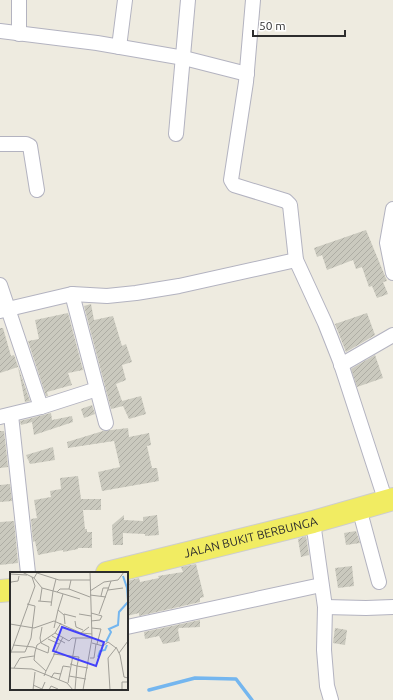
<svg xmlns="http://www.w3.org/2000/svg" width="393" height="700" viewBox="0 0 393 700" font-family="Ubuntu,sans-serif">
  <defs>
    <pattern id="building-hatch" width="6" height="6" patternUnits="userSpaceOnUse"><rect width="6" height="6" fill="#cac9be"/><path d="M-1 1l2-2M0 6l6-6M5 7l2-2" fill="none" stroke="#aeada4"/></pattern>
  </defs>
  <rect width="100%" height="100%" fill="#eeebe0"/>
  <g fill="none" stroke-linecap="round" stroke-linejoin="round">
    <path stroke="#74b6ef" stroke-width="3.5" d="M149,690L195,678L236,679L252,700"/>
  </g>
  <g fill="url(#building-hatch)">
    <path d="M366,230L387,281L383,282L388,294L377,298L372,286L369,287L362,267L356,269L353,260L327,270L322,255L317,257L314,248Z"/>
    <path d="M91,304L94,320L113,316L122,346L126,344L132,362L122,365L126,380L116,384L122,401L141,396L146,414L129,419L123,406L111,409L84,306Z"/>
    <path d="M68,313L83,370L68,373L72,385L47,392L48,396H46L28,341L39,339L35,320Z"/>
    <path d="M367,313L375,335L346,352L335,324Z"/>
    <path d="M0,328H3L11,356L14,355L30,401L25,402L18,367L0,373Z"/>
    <path d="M375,355L383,378L357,387L351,369Z"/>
    <path d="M92,405L95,414L84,418L81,409Z"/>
    <path d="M51,413L52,420L72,416L73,422L34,435L32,422L21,425L20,421Z"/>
    <path d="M128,428L129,437L149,433L151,445L147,446L152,468H157L159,481L102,491L98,472L120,467L114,441L68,448L67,442L103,431Z"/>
    <path d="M0,431H4L8,467L0,468Z"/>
    <path d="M53,447L55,460L30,464L26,455Z"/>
    <path d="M78,476L81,499H101V510H83L85,529H87V532H92V548H78V549L63,552V550L38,555L35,541L33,542L31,519L37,518L34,500L51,497L50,491L61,489L60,478Z"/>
    <path d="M10,484L12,501L0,502V485Z"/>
    <path d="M124,515V520L143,521V517L157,515L159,535L145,536V534L123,533V545H113L112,525Z"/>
    <path d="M14,521L18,563L0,565V522Z"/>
    <path d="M356,531L360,543L346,545L344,533Z"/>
    <path d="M306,536L309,555L301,557L298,539Z"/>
    <path d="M196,564L204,597L200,598V602L139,616V613L127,616V581L139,578L140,582L159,578L158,576L183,572L181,567Z"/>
    <path d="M352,566L354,586L338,588L335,568Z"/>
    <path d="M200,620V627L179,628L178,630L180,641L163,644L159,636L145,639L144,632Z"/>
    <path d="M335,628L347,630L345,645L333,643Z"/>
  </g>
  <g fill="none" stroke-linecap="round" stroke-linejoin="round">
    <defs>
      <g id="minor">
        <path d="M253,0L246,82L231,180L234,185L286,201L290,205L296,260L325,323L340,361L386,502"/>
        <path d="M0,31L97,43L184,58L247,74"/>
        <path d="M19,34V0"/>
        <path d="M119,47L125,0"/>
        <path d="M176,134L188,0"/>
        <path d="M0,144H26L30,146L37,190"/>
        <path d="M393,209L387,243L393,273"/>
        <path d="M0,285L41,407L0,417"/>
        <path d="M72,294L106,423"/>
        <path d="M0,311L72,294L107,296L136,293L179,286L296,260"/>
        <path d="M341,365L393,335"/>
        <path d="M41,407L97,389"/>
        <path d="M11,415L28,573"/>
        <path d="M359,508L379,582"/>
        <path d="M313,522L325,607L324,650L327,686L331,700"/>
        <path d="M325,607L366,608L393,607"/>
        <path d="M127,627L321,585"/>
      </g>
      <g id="primary">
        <path id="s1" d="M107,573L313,522L393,499"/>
        <path d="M0,591L11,590"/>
      </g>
    </defs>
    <use href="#minor" stroke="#b3b3c0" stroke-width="16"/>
    <use href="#primary" stroke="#cdcdcd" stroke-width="24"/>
    <use href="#minor" stroke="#fff" stroke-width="14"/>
    <use href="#primary" stroke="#f1ec62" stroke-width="22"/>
  </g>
  <g text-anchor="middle" stroke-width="3" stroke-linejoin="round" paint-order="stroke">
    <g font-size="12" fill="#2d2d2d" stroke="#fff">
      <text dy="4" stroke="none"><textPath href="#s1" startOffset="148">JALAN BUKIT BERBUNGA</textPath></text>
    </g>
  </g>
  <g transform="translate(10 572)">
    <rect width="118" height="118" fill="#eeebe0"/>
    <path fill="none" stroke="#74b6ef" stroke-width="2" d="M113,4L117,16L118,29M96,70L101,60L99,57L108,53L109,40L118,30M88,85L90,79L95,78L97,73"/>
    <path fill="none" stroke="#a19f98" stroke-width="1" d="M12,0L24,6L32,16L47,20L50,17H59L80,25M0,2L17,3M24,6L27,1L49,8H61M0,13L1,10L8,9L9,4M59,17L61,8H80M98,18L113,16M43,19L46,7M80,19L94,10L108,8L114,0M47,20L70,27M53,22L48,38L54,43M80,23L96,25M91,24L93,16H99M28,29L41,30M30,29L32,16M41,34L43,19M81,41L92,44L90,48L81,49M69,42L81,44M89,42L101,9M65,49L66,55L73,58M0,52L24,56L44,49L71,61M55,52L54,42L66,45M79,55L71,61L82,62M44,56L48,38M82,56L91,57L87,72M45,61L59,69L62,66H82M42,64L55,71M38,67L49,72M82,71L93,74L98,70L106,76L98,86L100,118M3,73L23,75L38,81L39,75L31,71L30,66L32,55M106,75L110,83L114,105L118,106M1,80H15L21,66L25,34L17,32M109,81L118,69M43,82L69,85L67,94L78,96M0,83L25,14L22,5M80,86H84L86,72M60,92L67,94L65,118M0,96L22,97L57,111L63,118M4,96L10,86L24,84M36,99L53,65M34,104L36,99L24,88L25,80L27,73L45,61L51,51M59,104L76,107M41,106L44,101L51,102M49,108L53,94L60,95M58,111L66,66M23,113L32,117L35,110M23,118L25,100M39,118L41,114L48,117M73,118L82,66L80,0M112,118V110H118"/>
    <path fill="#4341fa" fill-opacity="0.15" stroke="#4341fa" stroke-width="2" d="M52,55L94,70L86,94L43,79Z"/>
    <rect width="118" height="118" fill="none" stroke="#2d2d2d" stroke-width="2"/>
  </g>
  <path d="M253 30v6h92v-6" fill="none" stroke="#2d2d2d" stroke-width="2"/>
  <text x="259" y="30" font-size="12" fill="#2d2d2d" stroke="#ffffff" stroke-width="3" paint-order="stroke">50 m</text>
</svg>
